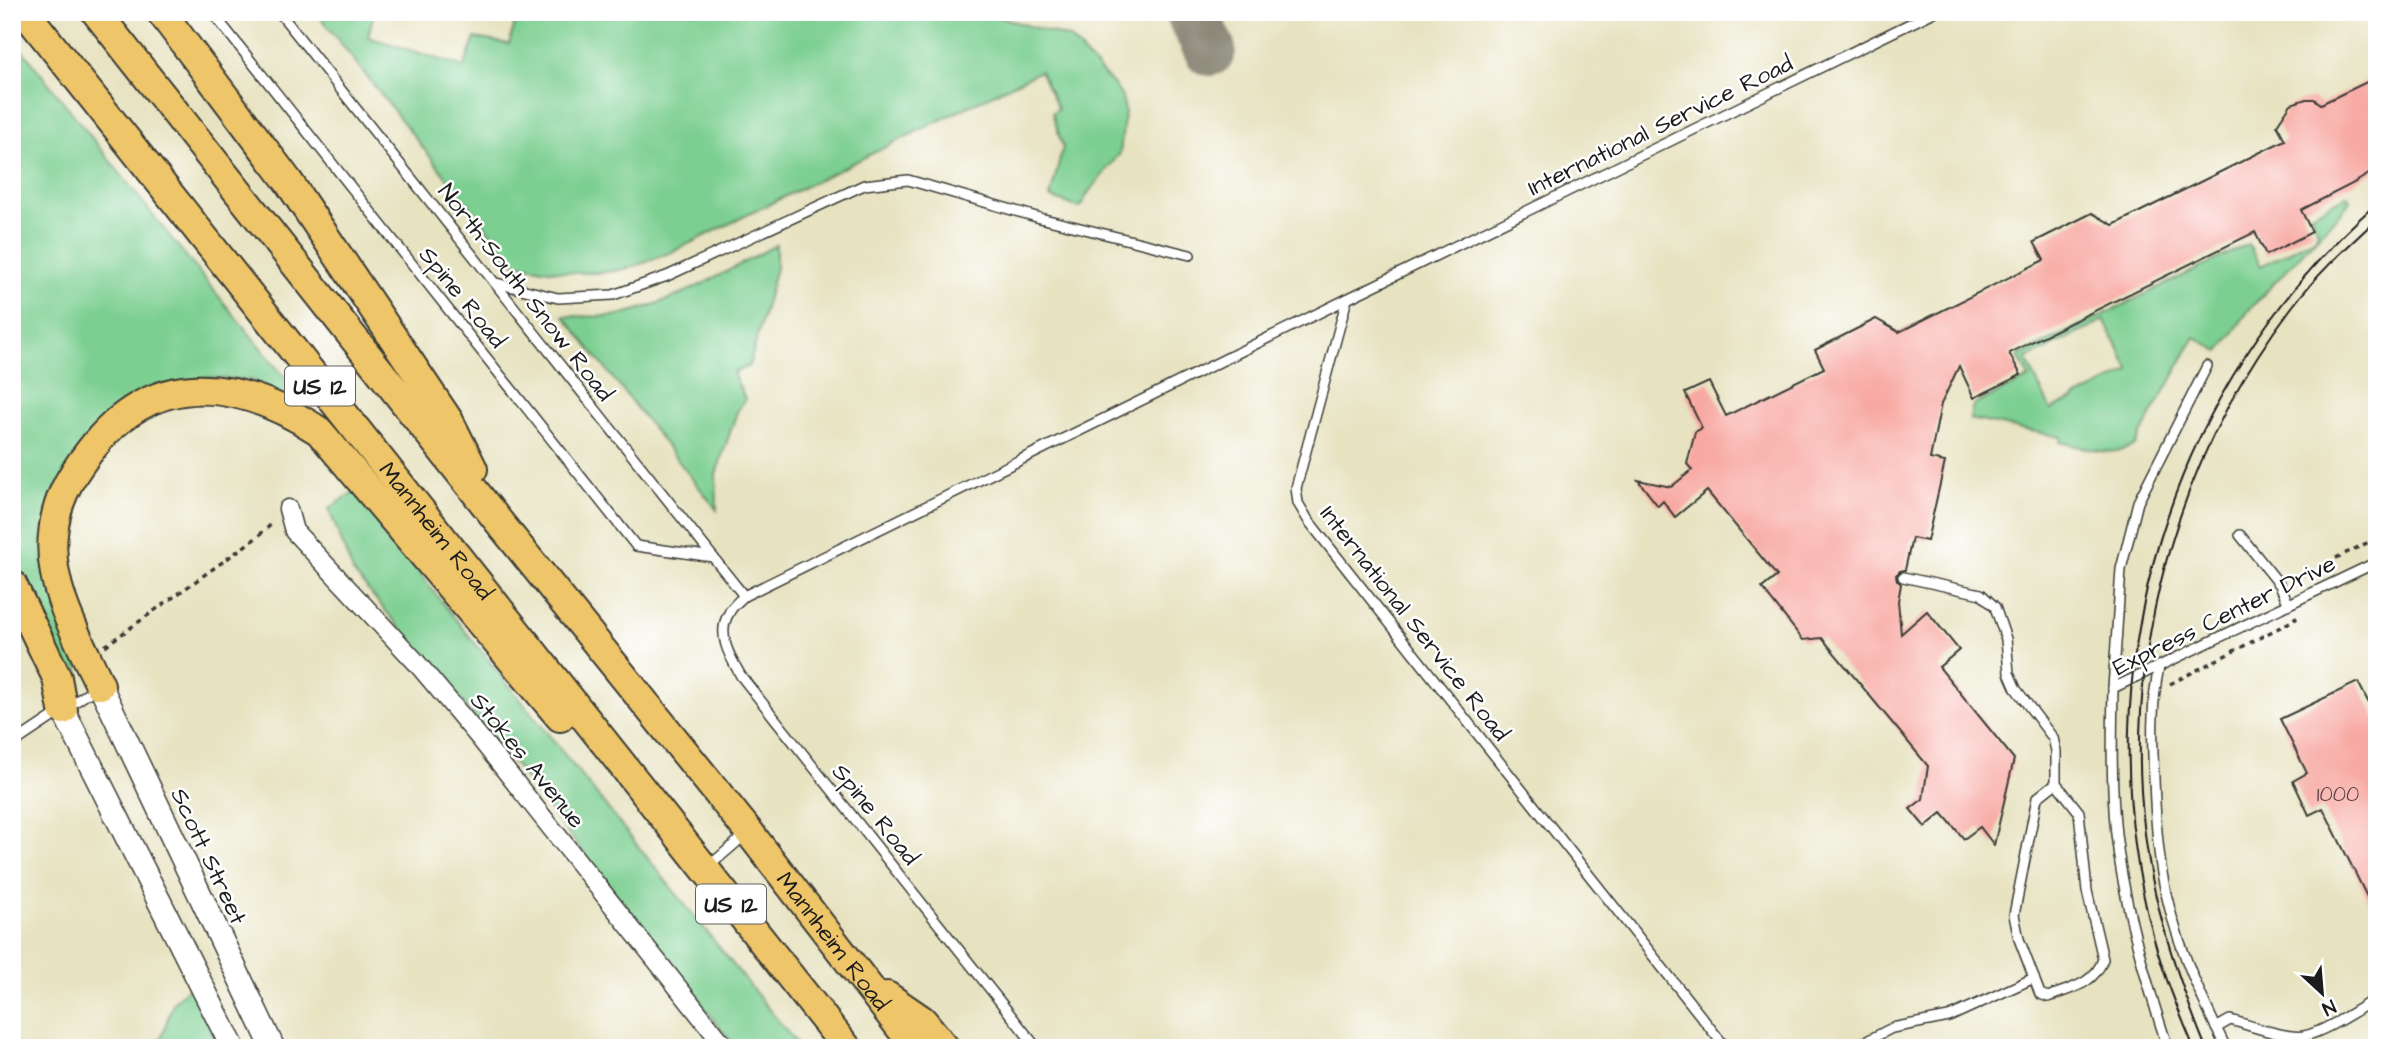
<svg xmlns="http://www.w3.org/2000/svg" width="2389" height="1060" viewBox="0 0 2389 1060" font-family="'Architects Daughter',sans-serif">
  <rect width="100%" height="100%" fill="#fff"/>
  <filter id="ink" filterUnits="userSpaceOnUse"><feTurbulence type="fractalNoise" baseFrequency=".0143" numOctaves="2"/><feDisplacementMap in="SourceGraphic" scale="14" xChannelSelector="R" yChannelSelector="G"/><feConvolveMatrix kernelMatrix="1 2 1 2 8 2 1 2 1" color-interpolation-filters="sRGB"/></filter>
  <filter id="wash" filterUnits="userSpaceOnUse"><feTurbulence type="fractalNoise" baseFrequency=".00686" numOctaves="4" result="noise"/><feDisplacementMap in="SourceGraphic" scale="28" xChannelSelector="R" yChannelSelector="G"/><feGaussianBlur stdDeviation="1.57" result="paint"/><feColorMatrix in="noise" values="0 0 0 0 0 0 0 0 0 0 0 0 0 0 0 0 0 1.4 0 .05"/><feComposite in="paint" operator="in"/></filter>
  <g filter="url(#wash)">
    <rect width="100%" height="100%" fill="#e7e2c0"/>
    <g fill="#7bcf91" stroke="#4c7656" stroke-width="2" fill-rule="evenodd">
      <path d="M316,12H374L368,37L464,67L475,38L509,44L518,12H983L1069,38L1114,85L1122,97L1125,110L1120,153L1088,193L1080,208L1050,197L1063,147L1052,113L1058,108L1040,71L672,252C655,258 637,267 619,270C584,277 548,271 514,263Z"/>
      <path d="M12,37L172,239L304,401L300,403L251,380L204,377L152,390L46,511L80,676L72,678L12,558Z"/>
      <path d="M2348,195L2351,201L2249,310L2220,352L2195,337L2135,445C2113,459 2084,447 2060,442L2061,437L1970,419L1973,405L2029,378L2018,356L2248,244L2261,266L2315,238L2318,231L2311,214ZM2104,320L2130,371L2051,410L2026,359Z"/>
      <path d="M776,245V268L749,366L733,373L745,399L737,412L716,474L717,510L564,316C581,316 601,318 618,315C675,303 725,272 776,245Z"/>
      <path d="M355,491L434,592L800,1048H736L510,759L353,572L329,509Z"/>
      <path d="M190,986L220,1048H158L173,1003Z"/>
    </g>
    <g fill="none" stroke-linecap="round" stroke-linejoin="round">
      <path stroke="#827f6e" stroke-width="52" d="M1191,12L1210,50"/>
    </g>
    <g id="blocks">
      <g fill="#f8a9a3">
        <path d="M2377,77V169L2354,183L2301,210L2312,232L2266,255L2255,232L2009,353L2021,375L1974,398L1959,366L1941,404L1930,459L1945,462L1927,541L1912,538L1905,570L1900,571L1896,575L1897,580L1901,584L1898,601L1901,634L1927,611L1959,650L1939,667L2014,759L1994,845L1980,827L1964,839L1942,813L1925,827L1910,809L1923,799L1928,766L1822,638L1803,640L1762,588L1777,576L1707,491L1675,517L1663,501L1658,506L1638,480L1671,487L1692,470L1687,464L1695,432L1702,428L1685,393L1709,382L1726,416L1824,368L1815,350L1876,319L1899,332L2044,260L2034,242L2092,213L2113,225L2285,140L2277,125L2291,104L2306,99H2314L2321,104Z"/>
        <path d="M2358,682L2377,719V917L2323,808L2309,815L2293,781L2307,773L2280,719Z"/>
      </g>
    </g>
  </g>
  <g filter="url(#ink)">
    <use href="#blocks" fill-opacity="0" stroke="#3a3a35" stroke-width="2"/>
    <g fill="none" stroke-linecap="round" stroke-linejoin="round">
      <defs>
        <g id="service">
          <path d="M212,12L636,546L713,557"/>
          <path d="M279,12L744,596"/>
          <path d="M496,283L558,298L613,295L667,276L864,185L908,180L1040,218L1190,255"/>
          <path d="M2240,535L2280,585L2288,603"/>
          <path d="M1903,577L1981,594L1995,607L2006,639L2009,673L2016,689L2053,738L2056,751V783L2079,812L2087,891L2103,959C2095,984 2071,988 2048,997L2040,994L2019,939L2014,915L2037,798L2056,783"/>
          <path d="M2159,667C2151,704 2152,740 2154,778C2155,810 2157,842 2162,873C2172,935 2199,993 2226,1048"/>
          <path d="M2113,688L2121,569L2138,502L2207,366"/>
          <path d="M12,744L99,686"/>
          <path d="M708,867L745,835"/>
          <path d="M2216,1028L2230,1020C2250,1025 2285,1039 2304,1036C2325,1032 2358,1009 2377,998"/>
          <path d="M1037,1048L741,676C730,657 716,634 729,613C732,606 739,601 744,596L1347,299"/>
          <path d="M1726,1048L1308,520L1298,503L1296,488L1347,299L1934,12"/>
          <path d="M1853,1048L1892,1028L1949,1017L2034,978"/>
          <path d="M2168,1048C2145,979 2124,906 2116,834C2111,785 2112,737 2113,688L2377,562"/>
        </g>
        <path id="minor" d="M288,509L294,531L416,662L479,737L726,1048"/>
        <g id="tertiary">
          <path d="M100,685L273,1048"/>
          <path d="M63,710L233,1048"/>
        </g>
        <g id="primary">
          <path id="s1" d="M25,12L847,1048"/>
          <path id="s2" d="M96,12L499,522L749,832L916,1048"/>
          <path d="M161,12L288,181L449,421L473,469"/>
          <path d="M12,584L57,678L63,710"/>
          <path d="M100,685C79,640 47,586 53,534C56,501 69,478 89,452C153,367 238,378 319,431L560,717"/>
          <path d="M887,996L922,1020L945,1048"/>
        </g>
      </defs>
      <use href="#service" stroke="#3a3a35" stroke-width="12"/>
      <use href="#minor" stroke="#3a3a35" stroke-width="21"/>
      <use href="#tertiary" stroke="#3a3a35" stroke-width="26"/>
      <use href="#primary" stroke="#3a3a35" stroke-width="32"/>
      <g stroke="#3a3a35" stroke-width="3.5" stroke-dasharray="5 5" stroke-linecap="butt">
        <path d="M2291,580L2377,538"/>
        <path d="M105,646L256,538L274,522"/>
        <path d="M2170,684L2296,619L2293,615"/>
      </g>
      <use href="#service" stroke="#fff" stroke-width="9"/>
      <use href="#minor" stroke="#fff" stroke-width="18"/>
      <use href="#tertiary" stroke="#fff" stroke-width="23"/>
      <use href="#primary" stroke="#eec569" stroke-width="28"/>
      <g stroke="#1c1c1c" stroke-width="2">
        <path d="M2194,1048C2179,1012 2164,976 2154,939C2081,670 2169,387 2377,203"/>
        <path d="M2206,1048C2186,999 2168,949 2156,897C2110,692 2166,473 2292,307C2317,274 2347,247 2377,219"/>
      </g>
    </g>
  </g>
  <g text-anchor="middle" stroke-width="5" stroke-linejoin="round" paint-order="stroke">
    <g font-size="21" fill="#533f3e">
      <text x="2338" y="801">1000</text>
    </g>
    <g fill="#fff" stroke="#606060" stroke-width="2">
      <rect x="285" y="366.5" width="70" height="39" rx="5"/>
      <rect x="696" y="884.5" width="70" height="39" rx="5"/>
    </g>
    <g font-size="23" font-weight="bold" fill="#1c1c1c">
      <text x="320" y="394">US 12</text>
      <text x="731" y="912">US 12</text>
    </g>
    <g font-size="24" fill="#1c1c1c" stroke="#fff">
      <text transform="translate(1660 125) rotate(-26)" y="8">International Service Road</text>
      <text transform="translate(526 292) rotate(52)" y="8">North-South Snow Road</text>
      <text transform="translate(463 297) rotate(51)" y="8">Spine Road</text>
      <text dy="8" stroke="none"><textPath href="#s1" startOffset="662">Mannheim Road</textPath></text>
      <text transform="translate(2224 615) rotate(-26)" y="8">Express Center Drive</text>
      <text transform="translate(1415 623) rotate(52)" y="8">International Service Road</text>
      <text transform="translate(528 760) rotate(51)" y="8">Stokes Avenue</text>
      <text transform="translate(876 814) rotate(51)" y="8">Spine Road</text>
      <text transform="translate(209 856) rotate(65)" y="8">Scott Street</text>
      <text dy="8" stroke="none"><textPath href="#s2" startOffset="1186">Mannheim Road</textPath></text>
    </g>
  </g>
  <rect width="2389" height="1060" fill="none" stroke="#fff" stroke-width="42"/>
  <g transform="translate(2322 993) rotate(154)" stroke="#ffffff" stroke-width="5" paint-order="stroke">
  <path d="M0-5L12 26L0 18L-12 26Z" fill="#1c1c1c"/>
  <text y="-10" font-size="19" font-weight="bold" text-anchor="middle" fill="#1c1c1c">N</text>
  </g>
</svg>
